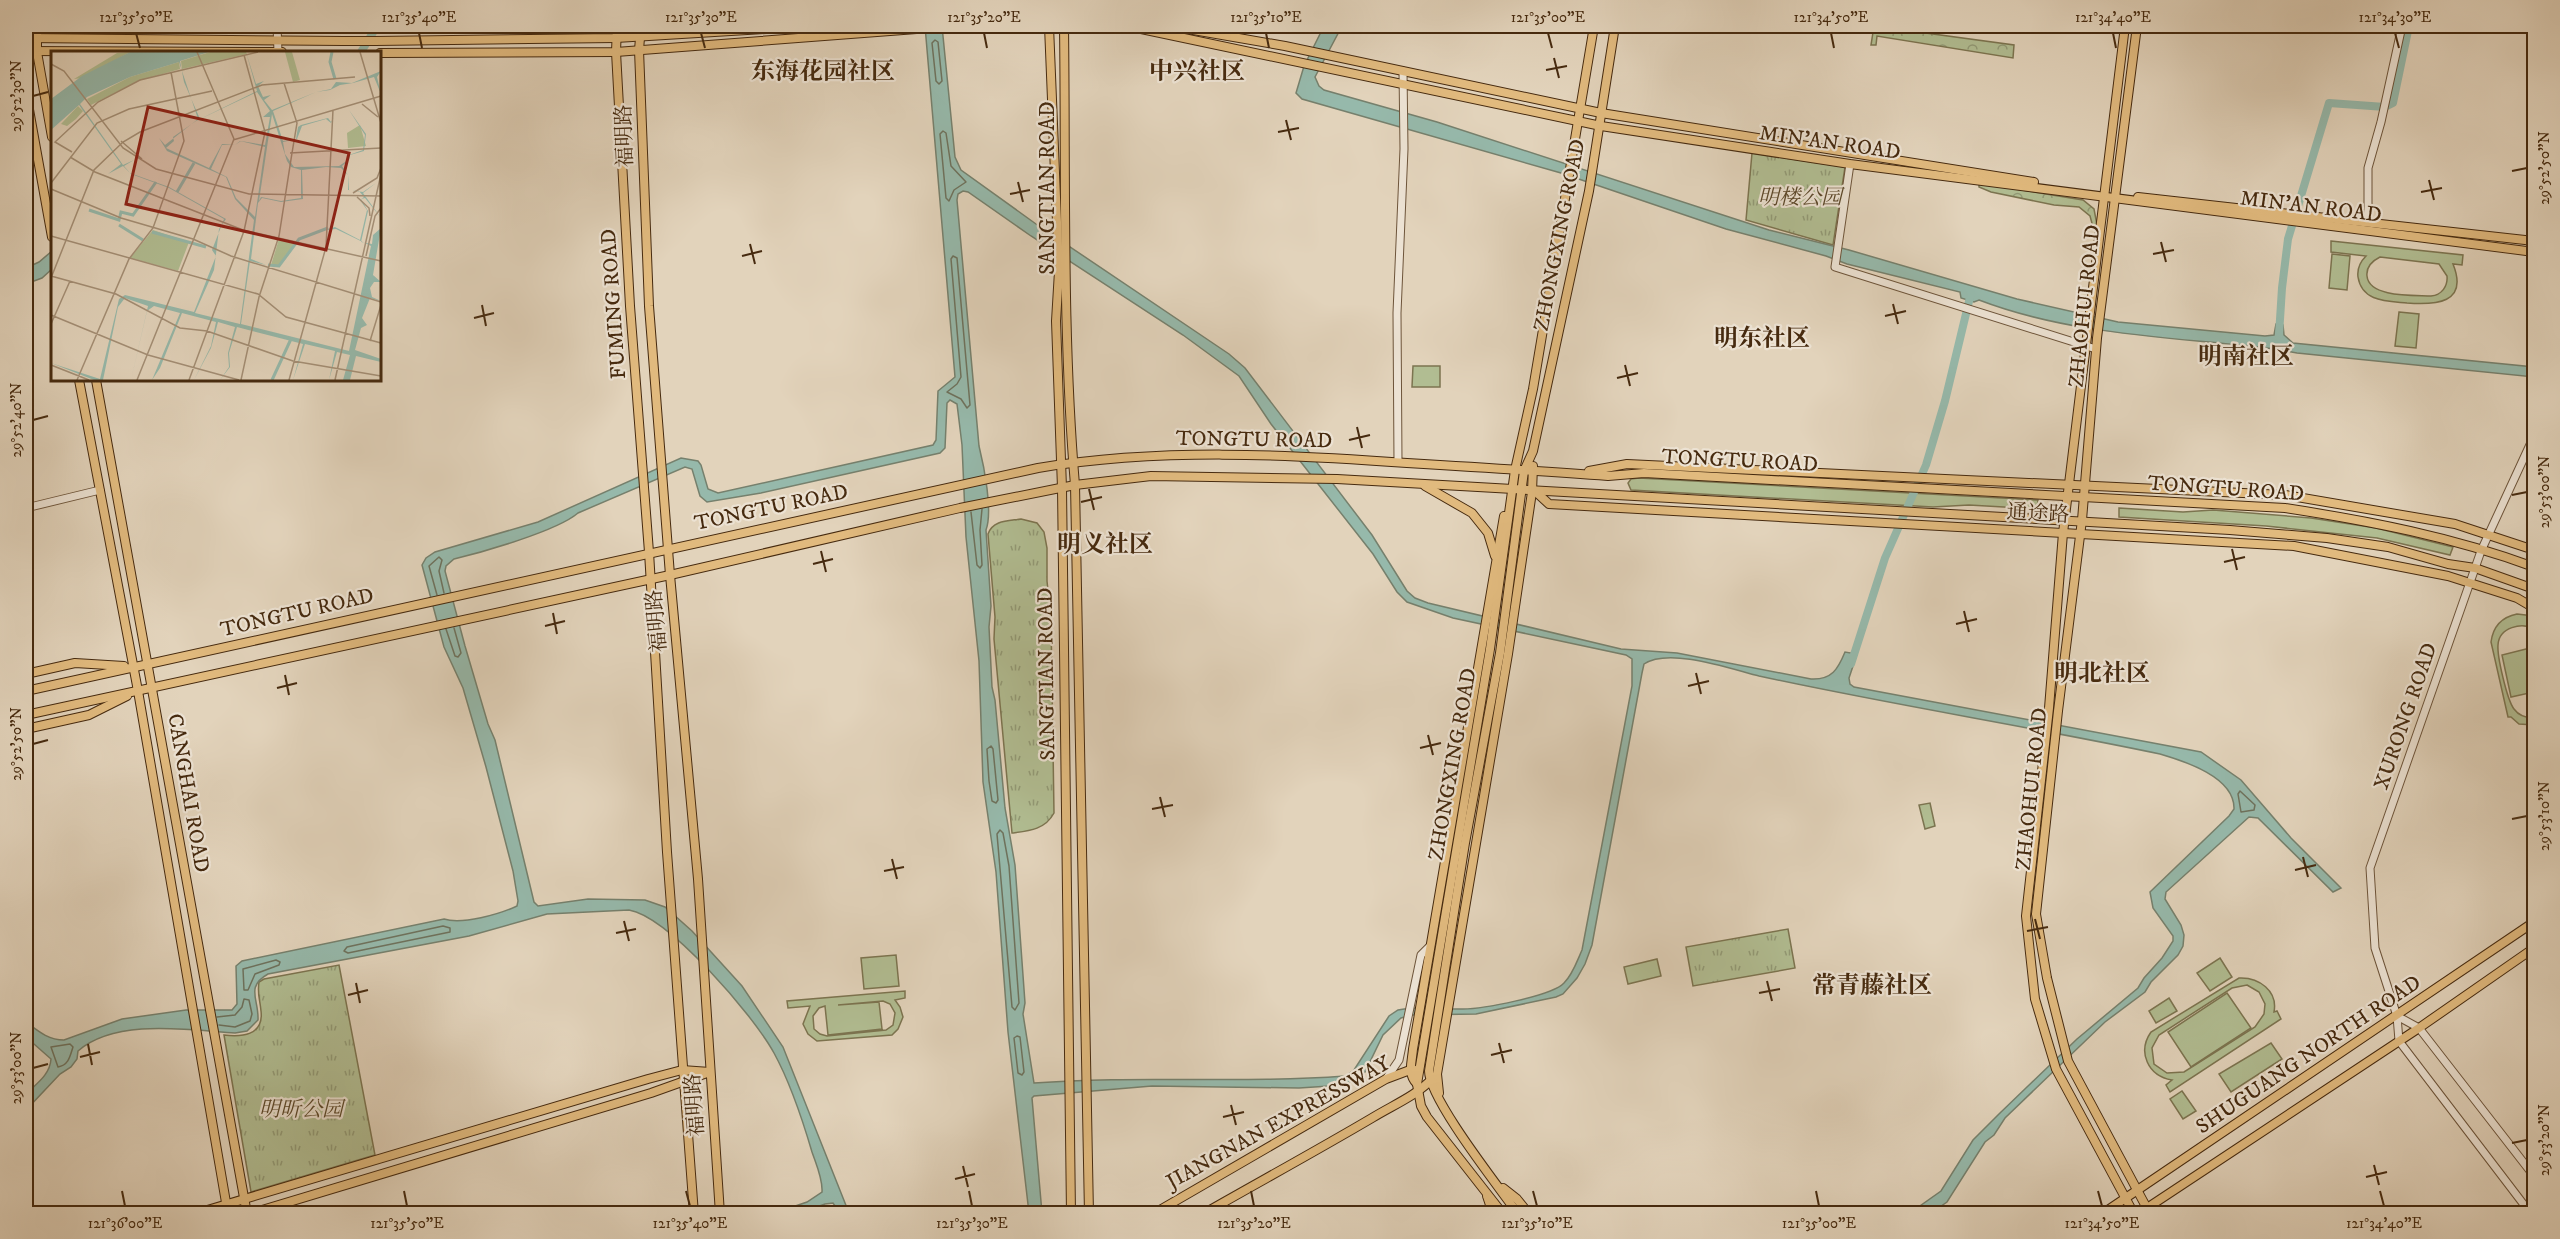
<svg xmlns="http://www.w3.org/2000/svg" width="2560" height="1239" viewBox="0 0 2560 1239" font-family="'IM FELL DW Pica','Noto Serif SC',serif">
  <defs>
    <pattern id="forest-crowns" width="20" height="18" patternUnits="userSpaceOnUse" patternTransform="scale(1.5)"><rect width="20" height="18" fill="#b1bd92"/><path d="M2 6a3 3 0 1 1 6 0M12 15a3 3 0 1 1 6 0" fill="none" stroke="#929a76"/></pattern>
    <pattern id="park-tufts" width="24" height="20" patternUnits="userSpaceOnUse" patternTransform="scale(1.5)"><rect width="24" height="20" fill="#b1bd92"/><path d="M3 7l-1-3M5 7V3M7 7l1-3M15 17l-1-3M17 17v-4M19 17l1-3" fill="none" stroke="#929a76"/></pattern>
  </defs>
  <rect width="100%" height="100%" fill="#e2d3bb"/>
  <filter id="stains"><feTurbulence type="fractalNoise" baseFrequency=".00333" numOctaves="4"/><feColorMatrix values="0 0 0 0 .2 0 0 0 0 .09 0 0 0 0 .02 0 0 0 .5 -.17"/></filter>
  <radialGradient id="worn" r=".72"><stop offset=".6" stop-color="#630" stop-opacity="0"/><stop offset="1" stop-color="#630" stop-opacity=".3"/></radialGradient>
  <g fill="#b1bd92" stroke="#7c7450" stroke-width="1.5" fill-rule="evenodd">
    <path d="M2331,241L2463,255L2462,265L2453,264C2469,304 2435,305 2407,303C2387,301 2362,302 2358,277C2357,269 2360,262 2366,256L2331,252ZM2380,257L2439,264L2447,276C2448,286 2442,295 2431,296C2415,295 2369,298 2367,276C2366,267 2372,261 2380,257Z"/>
    <path d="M2332,254L2350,256L2347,290L2329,288Z"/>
    <path d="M2399,312L2419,314L2416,348L2395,346Z"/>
    <path d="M1413,366H1440V387H1412Z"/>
    <path d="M1639,478L2038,500L2037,509L1969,505L1933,507L1631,490L1628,483L1631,479Z"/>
    <path d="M2119,508L2183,512L2213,510L2311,518L2376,528L2453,547L2450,555L2377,538L2266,526L2119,517Z"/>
    <path d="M2517,614L2534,616V629C2522,622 2499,627 2498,645C2497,656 2507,700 2514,709C2519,716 2526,718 2534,718V725L2519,724L2511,717H2508L2491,642C2493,627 2502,617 2517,614Z"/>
    <path d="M2534,647V692L2511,697L2502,655Z"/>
    <path d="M1930,803L1935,826L1925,829L1919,805Z"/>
    <path d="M896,955L899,986L864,989L861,958Z"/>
    <path d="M2220,958L2232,977L2210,991L2197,973Z"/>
    <path d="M1657,959L1661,976L1628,984L1624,967Z"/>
    <path d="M2239,978C2259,977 2278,991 2274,1012L2277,1011L2281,1019L2170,1092L2166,1085L2172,1080C2148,1076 2137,1052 2151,1032ZM2247,985L2259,992L2265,1004L2264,1014L2255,1027L2184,1072L2167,1073L2154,1064L2152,1048L2159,1035L2232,988Z"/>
    <path d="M905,991V998L895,1000L900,1007L903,1017L898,1029L892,1035L817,1041L808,1034L803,1024L810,1006L788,1008L787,1001ZM883,1001L890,1004L895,1013L893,1025L886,1030L827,1036L820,1034L814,1029L813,1016L819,1008L825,1006L828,1035L882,1029L879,1002L838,1005Z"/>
    <path d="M2227,993L2251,1028L2191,1067L2168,1032Z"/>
    <path d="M2169,998L2177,1011L2156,1023L2149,1011Z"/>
    <path d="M2271,1043L2282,1059L2231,1092L2219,1074Z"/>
    <path d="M2182,1091L2196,1111L2183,1119L2170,1099Z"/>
  </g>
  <g fill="url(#forest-crowns)" stroke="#7c7450" stroke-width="1.5">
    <path d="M1874,26L2014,45L2013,58L1877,36L1876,45H1871Z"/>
    <path d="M1979,183L2083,200L2094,209L2097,225L2093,227L2090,216L2079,207L2054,205L1991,192L1979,187Z"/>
  </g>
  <g fill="url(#park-tufts)" stroke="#7c7450" stroke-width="1.5">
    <path d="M390,26H597L596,28Z"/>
    <path d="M1752,153L1845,167L1833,245L1746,220Z"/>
    <path d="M1021,519L1037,523L1044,532L1047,548V581L1051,619L1054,813C1045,830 1028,831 1012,833L994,639L995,617L988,534C993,520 1008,521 1021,519Z"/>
    <path d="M1788,929L1795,968L1693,986L1686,947Z"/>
    <path d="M339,965L375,1155L251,1192L224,1035C241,1037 264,1036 261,1011C260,999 257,994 259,982L264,979Z"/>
  </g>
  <g fill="#96b9ab" stroke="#76806d" stroke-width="1.5" fill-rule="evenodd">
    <path d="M925,26H942L955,157L961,170L1036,224L1229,354L1245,368L1372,535L1407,591L1415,598L1428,603L1621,649L1677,653L1811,679C1832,680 1838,669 1845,652L1857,654L1849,678L1850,684L1854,687L2201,752L2241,780L2291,838L2341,888L2333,892L2258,818L2249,817L2166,892L2165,899L2181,925L2184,935L2183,946L2178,955L2151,982L2145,992L2105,1022L2005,1118L1994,1135L1985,1142L1947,1202L1931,1213H1910L1941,1191L1973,1140L2000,1113L2077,1039L2138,988L2144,978L2162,958L2173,941V936L2153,908L2150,892L2229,816L2234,809C2235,777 2184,761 2160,754C2027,726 1892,705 1759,676C1731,669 1669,647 1644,664L1642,673L1592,945L1585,964L1577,978L1563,994L1556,997L1476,1014L1412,1015L1401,1018L1383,1035L1365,1072L1345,1085L1299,1088L1152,1086L1034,1096L1032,1098L1042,1213H1029L1008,1032L996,872L983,782L979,661L966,537L962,445L957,404L950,400L947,403L945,448L940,453L761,493L707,502L700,496L692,469L685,467L578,513C557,531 483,552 454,559L446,566L445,571L465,646L488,724L495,740L534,902L538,906L588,899L645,900L665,907L692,931L742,986L783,1047L849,1213H840L833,1203L825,1204L800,1213H775L807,1202L822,1192C823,1179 816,1164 812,1152C802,1118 791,1084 774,1053C754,1016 669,917 629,910L547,914L469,936L268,974C245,987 259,999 258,1020L247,1031L235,1033C189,1030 116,1018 78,1051L77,1059L71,1067L60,1074L26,1110V1094C36,1084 50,1075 51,1059L26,1037V1022C38,1031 48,1040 64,1040L122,1019L186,1010H232L237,1004L236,966L242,961L444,919C462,925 500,914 517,906L518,901L513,871L486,767L463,688L444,647L422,565L426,558L435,552L538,522L681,458L698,461L701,465L708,489L718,493L933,445L936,440L938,391L955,377ZM963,191L968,192L1031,236L1183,335L1239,376L1271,424L1373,554L1397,592L1407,602L1453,618L1626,655L1632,659V686L1582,950C1577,961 1573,974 1564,983C1552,996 1482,1009 1463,1009C1442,1010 1418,1005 1398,1010L1389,1016L1354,1070L1345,1076C1241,1084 1137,1075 1034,1083L1023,1014L1025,1003L1015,865L1005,808L995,700L992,687L989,627L991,606L986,530C993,511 984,466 979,446L957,200L958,194Z"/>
    <path d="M1324,26H1342L1315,77L1319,86L1324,90L1437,122L1769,230L1849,250L2017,299L2118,322L2265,336L2274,335L2276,324L2283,325L2284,335L2293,343L2534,367V377L2297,353L2275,349C2176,337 2073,336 1979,300L1974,302L1961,298L1960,292L1847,264L1826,256L1726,229L1561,173L1302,99L1296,93L1304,66Z"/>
    <path d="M52,251V269L42,278L26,284V268L39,262Z"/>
  </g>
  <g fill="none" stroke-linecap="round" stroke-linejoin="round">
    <g stroke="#6e725d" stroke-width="1.5">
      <path d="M935,40L938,42L942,81L939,84L936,81L932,43Z"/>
      <path d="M943,131L946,133L951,166L966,182L954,190L949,201L946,198L940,134Z"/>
      <path d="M953,256L957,258L970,405L967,408L961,399L947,392L957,384L961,377L951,259Z"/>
      <path d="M971,512L977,565L980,568L982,565L980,530L982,509"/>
      <path d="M437,595L429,566L439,557L442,560L439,571L444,593"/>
      <path d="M446,629L455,656L458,657L461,653L454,628"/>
      <path d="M991,746L993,749L998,800L996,803L992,801L989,781L987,749Z"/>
      <path d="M2240,791L2255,805L2254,810L2241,812L2238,794Z"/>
      <path d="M1000,830L1003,833L1009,866L1019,1003L1015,1010L1012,1007L997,834Z"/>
      <path d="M443,926L450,928V932L348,953L344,951L347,947Z"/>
      <path d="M276,960L280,962L279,965L255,974L248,990H244L243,969Z"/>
      <path d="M217,1017L235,1015L242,1007L244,999L249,1000L252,1014L250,1021L235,1027L219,1025"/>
      <path d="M1017,1036L1020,1037L1024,1072L1022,1075L1018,1073L1014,1038Z"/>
      <path d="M70,1044L73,1047C70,1056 69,1065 58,1067L51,1047Z"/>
    </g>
    <g stroke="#96b9ab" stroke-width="8">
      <path d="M361,52L377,26"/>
      <path d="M2279,335L2282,288L2288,239L2329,103L2385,107L2393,103L2409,26"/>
      <path d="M1851,664L1885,558L1926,465L1945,401L1971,293"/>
    </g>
    <defs>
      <g id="minor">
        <path d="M277,26L278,52"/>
        <path d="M1850,164L1835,267L2096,349"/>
        <path d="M2368,222V168L2381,122L2402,26"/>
        <path d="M1398,462L1397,313L1404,149L1403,71"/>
        <path d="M26,508L100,490"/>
        <path d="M2397,1016L2419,1028L2534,1176"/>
        <path d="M1386,1079L1399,1060L1421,955L1430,946"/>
        <path d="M2531,1214L2399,1041L2397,1016L2375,948L2370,868L2481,551L2534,436"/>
      </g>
      <g id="major">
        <path d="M37,26V52L52,137"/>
        <path d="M617,26L616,52L630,306L649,552L667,852L694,1214"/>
        <path d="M641,26L639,50L649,306L670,575L698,879L720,1214"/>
        <path d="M1049,26L1059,271L1056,321L1062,488L1071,1214"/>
        <path d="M1064,26C1066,179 1062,332 1075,485L1089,1214"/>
        <path d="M1127,26L1601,126L1850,164L2534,252"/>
        <path d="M1170,26L1285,46L1601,113L2034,182"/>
        <path d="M2125,26L2063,533L2049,708L2026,916L2035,999L2056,1069L2134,1214"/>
        <path d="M2137,26L2097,338L2082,520L2058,711L2036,914L2047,978L2068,1061L2150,1214"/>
        <path d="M26,38L344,41"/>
        <path d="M375,41L616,38L814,26"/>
        <path d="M26,51L282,52"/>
        <path d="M380,53L616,52L956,26"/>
        <path d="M26,93L52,237"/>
        <path d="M2138,197L2534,241"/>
        <path d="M79,380L138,691L228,1214"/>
        <path d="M96,380L247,1214"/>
        <path d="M1589,471L1627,464L2285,495L2455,524L2534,550"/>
        <path d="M1425,486L1472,513L1488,533L1495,556"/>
        <path d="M1536,492L1549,504L2294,546L2448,576L2517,598L2534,608"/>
        <path d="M26,674L75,663L124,666"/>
        <path d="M26,691L1038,468C1160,448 1284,454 1407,463C1474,467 1541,471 1608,476L1644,473L2285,508C2370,521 2453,537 2534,567"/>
        <path d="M26,715L670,575L960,508L1075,485L1151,476L1337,479L2230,530L2327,538L2388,547L2448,564L2475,568L2534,589"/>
        <path d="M26,729L89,715L127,696"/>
        <path d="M1417,1084C1407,1074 1412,1062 1413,1049L1504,516"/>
        <path d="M1439,1093L1437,1074L1508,654L1532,492L1533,466"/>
        <path d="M1503,1188L1517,1199L1529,1214"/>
        <path d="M1487,1196L1493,1214"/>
        <path d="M194,1214L648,1079L682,1070L710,1072"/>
        <path d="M249,1214L651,1093L707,1073"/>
        <path d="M1153,1214L1386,1079L1410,1070H1415"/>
        <path d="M1203,1214C1259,1182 1316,1151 1372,1118C1393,1105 1416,1096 1433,1078"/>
        <path d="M1503,1214L1427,1117L1421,1106L1417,1084L1490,649L1515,470L1533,389L1594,26"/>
        <path d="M1518,1214C1499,1187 1429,1099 1429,1071L1465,843L1500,653L1524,471L1533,451L1589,191L1615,26"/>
        <path d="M2102,1214L2534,922"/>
        <path d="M2138,1214L2419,1028L2534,948"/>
      </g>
    </defs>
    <use href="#minor" stroke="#6d543a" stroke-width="9"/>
    <use href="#major" stroke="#462a0f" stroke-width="10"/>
    <use href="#minor" stroke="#ece2d3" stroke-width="7"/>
    <use href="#major" stroke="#e1ba7e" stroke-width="8"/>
    <defs>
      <path id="major-bridge" d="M344,41H375"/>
    </defs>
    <use href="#major-bridge" stroke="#462a0f" stroke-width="10" stroke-linecap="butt"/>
    <use href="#major-bridge" stroke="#e1ba7e" stroke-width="8"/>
  </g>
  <path fill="none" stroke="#462a0f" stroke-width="2" d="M136,33L140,48M419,33L422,48M701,33L705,48M984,33L987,48M1266,33L1269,48M1548,33L1552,48M1831,33L1834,48M2113,33L2116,48M2395,33L2399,48M1554,58L1559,78M1546,70L1567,66M33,96L48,92M1286,120L1291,140M1278,132L1299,128M2512,171L2527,168M2429,180L2434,200M1018,182L1023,202M2421,192L2442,188M1010,194L1030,190M2161,242L2166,262M750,244L755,264M2153,254L2174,250M742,256L762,251M1893,304L1898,324M482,305L486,326M1885,316L1906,311M474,318L494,313M1625,365L1630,386M1617,378L1638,373M33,420L48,416M1357,427L1362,448M1349,440L1370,435M1089,489L1094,510M2512,495L2527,492M1081,502L1102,497M2232,549L2237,570M821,551L826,572M2224,562L2245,557M813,564L833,559M1964,611L1969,632M553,613L557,634M1956,624L1977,619M545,626L565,621M1696,673L1701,694M285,675L289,695M1688,686L1709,681M277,688L297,683M1428,735L1433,755M33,744L48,740M1420,748L1441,743M1160,797L1165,817M1152,809L1173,805M2512,819L2527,816M2303,857L2308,877M892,859L897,879M2295,870L2316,865M884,871L904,867M2035,919L2040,939M624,921L629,941M2027,931L2048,927M616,933L636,929M1767,981L1772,1001M356,983L360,1003M1759,993L1780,989M348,995L368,990M1499,1043L1504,1063M88,1044L92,1065M1491,1055L1512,1050M80,1057L100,1052M33,1068L48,1064M1231,1105L1236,1125M1223,1117L1244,1112M2512,1143L2527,1140M2374,1165L2379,1185M963,1166L968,1187M2366,1177L2387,1172M955,1179L975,1174M122,1191L125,1206M404,1191L407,1206M686,1191L690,1206M969,1191L972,1206M1251,1191L1254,1206M1533,1191L1537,1206M1816,1191L1819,1206M2098,1191L2102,1206M2380,1191L2384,1206"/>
  <g text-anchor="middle" stroke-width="4.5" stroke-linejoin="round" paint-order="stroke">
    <g font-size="21" fill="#462a0f" stroke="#ece2d3">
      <text transform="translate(624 136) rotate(-92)" y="7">福明路</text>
      <text transform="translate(1830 142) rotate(8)" y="7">MIN'AN ROAD</text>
      <text transform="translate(1047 188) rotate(-90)" y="7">SANGTIAN ROAD</text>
      <text transform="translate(2311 206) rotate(7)" y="7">MIN'AN ROAD</text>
      <text transform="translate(1559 235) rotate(-79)" y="7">ZHONGXING ROAD</text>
      <text transform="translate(613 304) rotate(-94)" y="7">FUMING ROAD</text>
      <text transform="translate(2084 306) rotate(-84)" y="7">ZHAOHUI ROAD</text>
      <text transform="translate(1254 439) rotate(1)" y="7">TONGTU ROAD</text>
      <text transform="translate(1740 460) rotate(3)" y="7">TONGTU ROAD</text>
      <text transform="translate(2226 488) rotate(4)" y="7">TONGTU ROAD</text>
      <text transform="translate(771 507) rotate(-12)" y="7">TONGTU ROAD</text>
      <text transform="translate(2038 513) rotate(3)" y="7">通途路</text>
      <text transform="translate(297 612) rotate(-13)" y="7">TONGTU ROAD</text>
      <text transform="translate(656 621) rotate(-95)" y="7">福明路</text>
      <text transform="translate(1046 674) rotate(-91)" y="7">SANGTIAN ROAD</text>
      <text transform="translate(2405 716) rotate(-71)" y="7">XURONG ROAD</text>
      <text transform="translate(1452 764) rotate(-80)" y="7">ZHONGXING ROAD</text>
      <text transform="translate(2031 789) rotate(-84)" y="7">ZHAOHUI ROAD</text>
      <text transform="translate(189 793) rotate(80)" y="7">CANGHAI ROAD</text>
      <text transform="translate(2308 1054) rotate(-34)" y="7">SHUGUANG NORTH ROAD</text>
      <text transform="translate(694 1105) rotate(-94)" y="7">福明路</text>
      <text transform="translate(1278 1122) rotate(-29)" y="7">JIANGNAN EXPRESSWAY</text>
    </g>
    <g font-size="21" font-style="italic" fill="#5b4729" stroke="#ece2d3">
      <text x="1800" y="204">明楼公园</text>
      <text x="301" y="1116">明昕公园</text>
    </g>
    <g font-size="24" font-weight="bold" fill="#462a0f" stroke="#ece2d3">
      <text x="823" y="79">东海花园社区</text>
      <text x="1197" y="79">中兴社区</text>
      <text x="1762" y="346">明东社区</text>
      <text x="2246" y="364">明南社区</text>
      <text x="1105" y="552">明义社区</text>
      <text x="2102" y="681">明北社区</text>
      <text x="1872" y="993">常青藤社区</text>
    </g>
  </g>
  <g transform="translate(51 51)">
    <rect width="330" height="330" fill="#e2d3bb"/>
    <path d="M309,74L315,95L297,97L296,82ZM102,179L138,191L127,220L79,207Z" fill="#b1bd92"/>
    <path d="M79,1L32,27L23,28L66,2ZM159,1H195L196,3L131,18L130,10ZM234,1H241L249,29L242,31ZM128,11L129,18L87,30L40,54L36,48L79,26ZM27,55L32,60L25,68L16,75L10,73ZM228,188L244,192L227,215L220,214Z" fill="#b1bd92"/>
    <path d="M79,1H158L129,10L133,31L149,68L206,40L195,1L205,33L213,30L207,35L212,46L220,44L213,49L221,59L265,41L280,38L285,31L301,32L330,20L326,26L330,43L323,26L302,32L289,34L279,39L265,41L222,60L232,90L245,88L247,76L250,74L277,67L280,71L283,66L280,72L275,68L251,75L246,88L232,91L234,103L243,116L288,115L297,109L298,104L312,99L314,84L298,59L315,83L313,100L299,104L298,109L291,115L297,124L298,139L312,141L325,132L312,142L330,167L314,147L310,148L317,160L310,191L321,193L322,184L330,177L322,224L330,231H323L319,237L321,246L330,250L319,247L311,267L316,274L310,277L304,299L330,308V311L305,305L299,329H292L299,304L286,301L278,329L284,300L254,293L242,329L252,293L186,276L178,302L179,316L169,329L178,316L177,302L184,276L167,271L160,297L143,329L160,295L165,271L131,262L109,317L101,329L129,262L103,255L96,260L80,329L97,255L74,247L67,256L52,329H43L0,312L49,328L68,248L74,244L143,261L165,205L161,199L173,168L118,137L80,123L72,115L57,123L70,113L28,54L0,79V48L31,25ZM128,11L147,68L114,94L108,87L116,100L175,126L184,148L203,169L189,273L144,262L163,219L168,178L175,168L118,136L79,122L73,115L83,109L72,114L29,53L36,46L79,26ZM206,41L219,60L212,66H219L214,94L190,90L184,94L171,93L158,117L115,97L123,90L122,86L145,70ZM221,63L236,110L240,116L250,119V147L230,150L210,146L208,150ZM189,90L214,96L204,166L185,147L176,126L160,118L171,94H184ZM275,116L290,117L297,124V139L308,140L313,146L309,149L316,159L309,189L284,176L273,179L285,178L320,195L298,300L190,273L199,210L215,214L200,208L207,152L211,147L230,151L252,148L251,119Z" fill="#96b9ab" fill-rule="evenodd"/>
    <path fill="none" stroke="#96b9ab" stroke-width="3" d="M281,1L279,11L284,28M126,141L143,112M38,159L68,169L70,161L82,164L105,131M68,174L92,189M101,181L155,196M217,214L228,215L248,188L277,177M221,329L240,288"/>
    <path fill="none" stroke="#a48f76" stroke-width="1.5" d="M309,1L330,72M0,13L13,20L72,97L105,118L198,143L330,145M311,53L327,66M182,89L330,45M70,90L91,108M21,101L4,91L47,51L89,29L207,1M239,102L330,97M19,106L44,121L192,179L330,210M0,132L46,72L78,58L161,40M0,138L70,167L142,188L180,205L330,251M302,142L326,127L330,117M306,146L318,157L319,165M0,185L207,243L235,266L330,292M315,205L324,165L330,157M0,225L65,243L129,277L156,280L242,310L330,325M0,227L43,119L72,91L89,81L211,34L304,26M0,264L97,304L188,329M0,273L19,230M319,290L330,254M0,314L38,329M26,329L78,208L102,177L133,90L120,21M86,329L183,88L146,1M138,329L193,180L214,81L193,4M190,329L208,246L228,185L241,102L246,72L233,32M238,329L275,196L282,59M284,329L330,123"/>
    <path fill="#8f2418" fill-opacity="0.15" stroke="#8f2418" stroke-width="3" d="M97,56L298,102L275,199L75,153Z"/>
    <rect width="330" height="330" fill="none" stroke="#462a0f" stroke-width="3"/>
  </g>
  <rect width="2560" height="1239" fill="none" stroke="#e2d3bb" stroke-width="66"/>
  <rect x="33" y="33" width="2494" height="1173" fill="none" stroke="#462a0f" stroke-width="2"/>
  <g font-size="15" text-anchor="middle" fill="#462a0f">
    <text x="136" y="22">121°35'50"E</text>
    <text x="419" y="22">121°35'40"E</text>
    <text x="701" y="22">121°35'30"E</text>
    <text x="984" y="22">121°35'20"E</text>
    <text x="1266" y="22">121°35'10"E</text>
    <text x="1548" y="22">121°35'00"E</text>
    <text x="1831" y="22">121°34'50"E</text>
    <text x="2113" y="22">121°34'40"E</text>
    <text x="2395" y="22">121°34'30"E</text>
    <text transform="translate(16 96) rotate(-90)" y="5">29°52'30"N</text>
    <text transform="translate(2544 168) rotate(-90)" y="5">29°52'50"N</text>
    <text transform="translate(16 420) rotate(-90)" y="5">29°52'40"N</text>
    <text transform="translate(2544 492) rotate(-90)" y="5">29°53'00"N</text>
    <text transform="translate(16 744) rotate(-90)" y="5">29°52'50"N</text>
    <text transform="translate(2544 816) rotate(-90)" y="5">29°53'10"N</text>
    <text transform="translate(16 1068) rotate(-90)" y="5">29°53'00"N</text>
    <text transform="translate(2544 1140) rotate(-90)" y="5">29°53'20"N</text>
    <text x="125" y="1228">121°36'00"E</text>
    <text x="407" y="1228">121°35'50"E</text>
    <text x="690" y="1228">121°35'40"E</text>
    <text x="972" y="1228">121°35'30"E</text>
    <text x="1254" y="1228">121°35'20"E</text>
    <text x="1537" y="1228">121°35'10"E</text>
    <text x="1819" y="1228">121°35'00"E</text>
    <text x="2102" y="1228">121°34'50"E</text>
    <text x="2384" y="1228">121°34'40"E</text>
  </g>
  <rect width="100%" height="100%" filter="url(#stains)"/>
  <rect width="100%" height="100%" fill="url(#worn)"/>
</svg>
